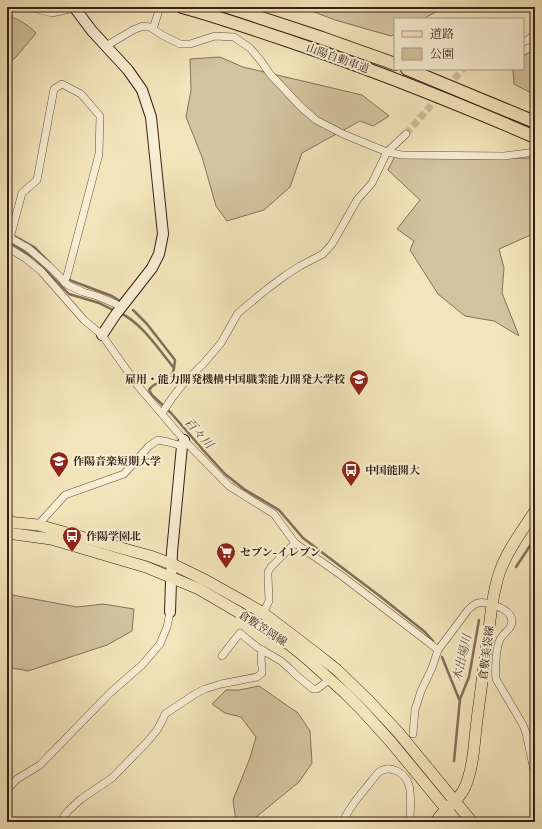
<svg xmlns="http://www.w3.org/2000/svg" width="542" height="829" viewBox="0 0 542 829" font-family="Vollkorn,'Noto Serif JP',serif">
  <rect width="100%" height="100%" fill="#f3e5bb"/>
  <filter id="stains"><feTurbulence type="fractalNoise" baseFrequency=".005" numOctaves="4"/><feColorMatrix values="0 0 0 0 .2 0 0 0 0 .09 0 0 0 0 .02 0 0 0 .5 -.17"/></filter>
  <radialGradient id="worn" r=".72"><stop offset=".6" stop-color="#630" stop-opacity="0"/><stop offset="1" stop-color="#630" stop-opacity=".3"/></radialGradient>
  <g fill="#d3c49f" stroke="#84725a">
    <path d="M301,7H445L423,19H395V34L391,36L335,20Z"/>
    <path d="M7,16C21,20 25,23 36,33L16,57L7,65Z"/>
    <path d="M535,49V95L514,84L513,69H523V56Z"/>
    <path d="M220,57L243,67L362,95L389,116L373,126L360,121L302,153L290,187L264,210L227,221L216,206L202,157L186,117L191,90L190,59Z"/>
    <path d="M396,154L475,159L535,158V232L533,234L499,249L504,268L502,293L519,336L494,321L465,316L438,294L410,250L414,241L397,229L420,200L388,170Z"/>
    <path d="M7,594L77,607L103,604L134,609L132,631L107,645L28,671L7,667Z"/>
    <path d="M259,686L298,713L310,731L312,763L299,782L250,822H236L233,800L250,758L256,737L241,717L225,713L212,704L226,690H239Z"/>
  </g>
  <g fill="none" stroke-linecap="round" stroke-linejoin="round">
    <g stroke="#816e57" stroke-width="2.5">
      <path d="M7,232L34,247L50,263"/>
      <path d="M7,241L13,244L35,259L69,294L99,303L115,311"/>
      <path d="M67,278L72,281L112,296L120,301"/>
      <path d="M133,310L147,324L175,360L174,368"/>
      <path d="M120,313C141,322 159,350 174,368C172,383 156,379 149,390L152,395L171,413L204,451L225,474L244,489L279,510L303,538L381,597L425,632L433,641"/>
      <path d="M516,567L535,538"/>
      <path d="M442,657L459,699"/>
      <path d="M454,761L460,699L469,677L479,620"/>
    </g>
    <path stroke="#cdbe9a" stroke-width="7" stroke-dasharray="7 3.5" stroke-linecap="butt" d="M406,134L463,69"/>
    <defs>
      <g id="street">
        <path d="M30,7L52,13L74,8"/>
        <path d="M153,29L160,7"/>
        <path d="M523,42L528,40L535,33"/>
        <path d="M106,46L133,30L143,26L150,27L162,35L180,44H190L215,36L234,37L250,48L261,61L270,74L301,107L316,120L343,134L387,152L402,155L504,156L535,152"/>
        <path d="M7,236L28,248L50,267L68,285L83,292L97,296L116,304L121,308"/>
        <path d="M10,238L22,193L37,180L54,89L62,84L81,94L100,116L99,154L67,276L64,282"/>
        <path d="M7,247L25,258L41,271L84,320L102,335L138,386L184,440L229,486L274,514L295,543L342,576L428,642L438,650"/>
        <path d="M162,413L172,398L183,384L204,363L221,343L238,313L267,289L286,275L300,266L323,254L332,244L357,200L372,183L387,152L406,134"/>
        <path d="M38,525L65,495L124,474L149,446L158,440L168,442L182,446"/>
        <path d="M263,613L269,601L268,576V572L271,567L295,543"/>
        <path d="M222,656L240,633L257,647L281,661L290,669L296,675L313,689H317L330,679"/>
        <path d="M413,734L415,710L421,691L432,668L438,650L468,610C476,602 480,601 491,604C501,607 519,615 509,629C505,633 501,636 499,642C496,650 495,670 496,679L523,725L526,733L535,775"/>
        <path d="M7,790L17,779L40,765L110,693L142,665L160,644L167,627L170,612"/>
        <path d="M60,822L68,811L81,799L112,778L148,741L157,730L162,721L165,714L195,694L205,689L221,684L257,677L262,673V668L261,659L262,650"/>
        <path d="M343,822C348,809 357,799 365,789C370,783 374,777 379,772C391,764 405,773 409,785C412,797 410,810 410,822"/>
      </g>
      <g id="secondary">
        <path d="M74,7L92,31L128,70L142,90L151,117L163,234L159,254L152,268L116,314L102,335"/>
        <path d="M170,612L172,552L182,446L184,440"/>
      </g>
      <g id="primary">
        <path d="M7,522L38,525L150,556L172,564L205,580L246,603L263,613L313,651L337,670L369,701L398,732L472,822"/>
        <path d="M7,533L51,539L146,567L199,589L257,623L290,645L306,658L345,693L361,709L390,741L457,822"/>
        <path d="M436,822C443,808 459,802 465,787C474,766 474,742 477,720C482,682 487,643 492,605C494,593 496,582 500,571C508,549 523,530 535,511"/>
      </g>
      <g id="highway">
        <path d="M182,7C216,16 249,28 283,39C369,68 452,101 535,137"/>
        <path d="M228,7L322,38L395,64"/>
        <path d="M407,69L535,122"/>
      </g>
    </defs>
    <use href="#street" stroke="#65513e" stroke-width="8"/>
    <use href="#secondary" stroke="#362015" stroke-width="12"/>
    <use href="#primary" stroke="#362015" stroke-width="12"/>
    <use href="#highway" stroke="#362015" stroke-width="14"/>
    <use href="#street" stroke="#f7eed3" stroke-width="7"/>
    <use href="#secondary" stroke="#f7eed3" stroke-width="10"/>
    <use href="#primary" stroke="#f3e5bb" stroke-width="11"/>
    <use href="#highway" stroke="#f3e5bb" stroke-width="12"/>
  </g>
  <defs>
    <symbol id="university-pin" viewBox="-11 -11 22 30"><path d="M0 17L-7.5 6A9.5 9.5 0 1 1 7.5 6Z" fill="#8f2418" stroke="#f7eed3"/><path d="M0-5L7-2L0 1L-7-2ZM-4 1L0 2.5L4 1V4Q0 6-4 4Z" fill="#fff"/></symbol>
    <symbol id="bus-pin" viewBox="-11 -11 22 30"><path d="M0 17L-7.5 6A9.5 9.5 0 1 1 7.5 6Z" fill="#8f2418" stroke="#f7eed3"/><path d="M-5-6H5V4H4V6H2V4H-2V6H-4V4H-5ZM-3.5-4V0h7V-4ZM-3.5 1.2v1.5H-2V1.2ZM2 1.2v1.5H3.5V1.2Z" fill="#fff"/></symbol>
    <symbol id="supermarket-pin" viewBox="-11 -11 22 30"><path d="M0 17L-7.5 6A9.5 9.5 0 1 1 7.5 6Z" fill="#8f2418" stroke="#f7eed3"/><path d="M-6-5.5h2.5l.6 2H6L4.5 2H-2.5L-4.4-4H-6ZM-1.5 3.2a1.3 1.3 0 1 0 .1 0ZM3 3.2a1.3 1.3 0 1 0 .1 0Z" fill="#fff"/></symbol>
  </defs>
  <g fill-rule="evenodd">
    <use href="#university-pin" x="348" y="368" width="22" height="30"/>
    <use href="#university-pin" x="48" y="450" width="22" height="30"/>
    <use href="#bus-pin" x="340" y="459" width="22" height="30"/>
    <use href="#bus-pin" x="61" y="525" width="22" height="30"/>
    <use href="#supermarket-pin" x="215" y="541" width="22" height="30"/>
  </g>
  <g text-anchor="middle" stroke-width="4" stroke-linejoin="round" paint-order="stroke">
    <g font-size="11" fill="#362015" stroke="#f7eed3">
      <text transform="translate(338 58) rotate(20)" y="4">山陽自動車道</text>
      <text transform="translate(263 628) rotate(33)" y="4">倉敷笠岡線</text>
      <text transform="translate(486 653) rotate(-83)" y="4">倉敷美袋線</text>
    </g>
    <g font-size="11" font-weight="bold" fill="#362015" stroke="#f7eed3" text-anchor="start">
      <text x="345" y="383" text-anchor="end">雇用・能力開発機構中国職業能力開発大学校</text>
      <text x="73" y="465">作陽音楽短期大学</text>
      <text x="365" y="474">中国能開大</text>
      <text x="86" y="540">作陽学園北</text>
      <text x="240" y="556">セブン-イレブン</text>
    </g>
    <g font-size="12" font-style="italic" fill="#624e3c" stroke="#f7eed3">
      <text transform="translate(199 433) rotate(48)" y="4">百々川</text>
      <text transform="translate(462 658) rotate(-77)" y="4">木出場川</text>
    </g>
  </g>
  <rect width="542" height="829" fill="none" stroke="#f3e5bb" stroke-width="24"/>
  <rect x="8" y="8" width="526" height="813" fill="none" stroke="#362015" stroke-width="2"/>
  <rect x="12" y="12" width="518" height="805" fill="none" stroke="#362015"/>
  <rect x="394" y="18" width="130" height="52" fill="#f7eed3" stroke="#aa9c87"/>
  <rect x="402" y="31" width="20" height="6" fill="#f3e5bb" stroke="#aa9c87"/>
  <text x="430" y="38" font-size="12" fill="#362015">道路</text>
  <rect x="402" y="48" width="20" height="12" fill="#d3c49f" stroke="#aa9c87"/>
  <text x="430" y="58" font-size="12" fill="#362015">公園</text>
  <rect width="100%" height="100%" filter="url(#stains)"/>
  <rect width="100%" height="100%" fill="url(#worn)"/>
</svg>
